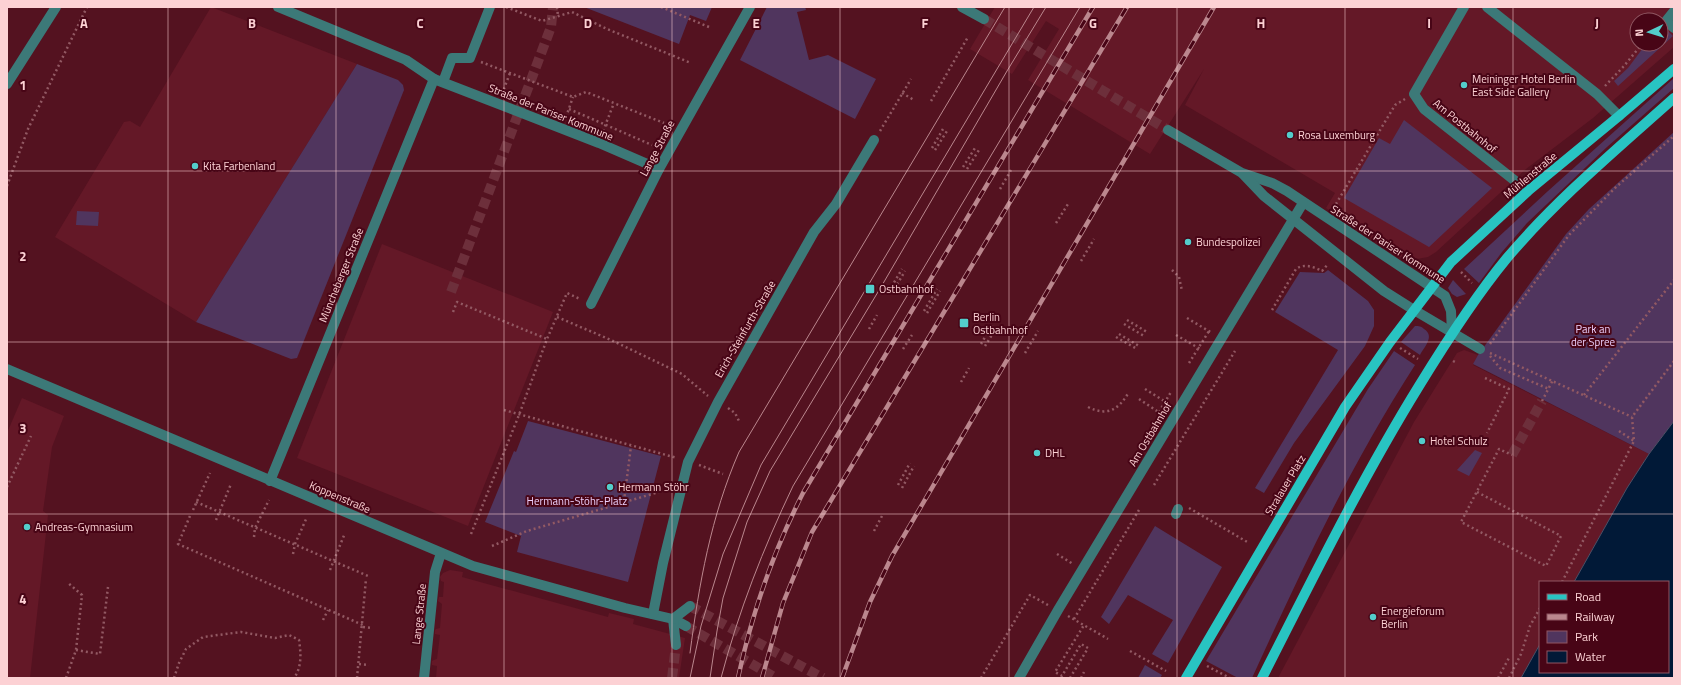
<svg xmlns="http://www.w3.org/2000/svg" width="1681" height="685" viewBox="0 0 1681 685" font-family="'Titillium Web',sans-serif">
  <rect width="100%" height="100%" fill="#541220"/>
  <g fill="#641827" fill-rule="evenodd">
    <path d="M211,7L357,64L196,322L55,237L124,122L130,121L140,127Z"/>
    <path d="M995,7H1674V47L1593,118L1526,169L1436,252L1428,257L1411,260L1400,257L1326,208L1335,193L1185,105L1204,69L1150,154L1028,80L1059,29L1046,21L1012,74L970,49ZM1637,20H1661V44H1637Z"/>
    <path d="M382,244L553,312L468,526L297,458Z"/>
    <path d="M1464,350L1478,355L1473,365L1649,454L1627,488L1574,582H1540V644L1521,678H1278L1414,422L1457,353Z"/>
    <path d="M22,398L64,416L52,447L43,511L48,515L30,678H7V433Z"/>
    <path d="M450,570L463,572L462,577L608,617L609,613L634,619L633,624L685,638L679,678H436L437,666L432,665V661L434,660L437,659L440,635L435,634V630L436,629L440,628L442,604L438,601L439,597H443L444,582L441,581L440,577L443,573Z"/>
  </g>
  <g fill="#50355e">
    <path d="M584,7H712L706,21L690,15L679,44Z"/>
    <path d="M767,7H805L806,10L797,12L809,60L828,55L876,79L855,119L740,60Z"/>
    <path d="M1661,24L1673,36L1618,86L1614,81L1628,68L1646,44H1661Z"/>
    <path d="M357,64L398,80L403,85L404,90L297,358L291,359L196,322Z"/>
    <path d="M1674,78V88L1607,147L1527,223L1502,252L1479,283L1464,269L1548,191Z"/>
    <path d="M1404,120L1492,188L1429,247L1344,198L1379,138L1390,144Z"/>
    <path d="M1674,132V421L1649,454L1473,364L1478,355L1566,234L1589,209Z"/>
    <path d="M77,211L99,212L98,226L76,225Z"/>
    <path d="M1328,270L1368,301L1374,310V326L1365,346L1294,443L1264,493L1255,488L1338,350L1275,312L1300,272L1324,273Z"/>
    <path d="M1453,280L1466,294L1457,297L1452,294L1448,288Z"/>
    <path d="M1415,326C1419,326 1421,326 1424,329C1435,336 1425,346 1420,355L1401,342Z"/>
    <path d="M1394,351L1415,365C1351,464 1301,571 1252,678H1238L1206,661L1368,389Z"/>
    <path d="M528,421L661,456L628,582L517,552L521,536L485,522L514,451L516,452Z"/>
    <path d="M1475,450L1482,453L1469,476L1457,470Z"/>
    <path d="M1155,526L1222,567L1168,663L1152,654L1173,620L1128,595L1109,624L1101,617Z"/>
    <path d="M1145,665L1162,675L1160,678H1138Z"/>
  </g>
  <path fill="#011937" stroke="#4c5066" d="M1674,421V678H1521L1540,644V672H1668V582H1574L1627,488L1649,454Z"/>
  <g fill="none" stroke-linecap="round" stroke-linejoin="round">
    <g stroke="#6d2f3b" stroke-width="10" stroke-dasharray="10 5" stroke-linecap="butt">
      <path d="M984,19L1168,130"/>
      <path d="M451,292L551,27L553,7"/>
      <path d="M1512,455L1542,401"/>
      <path d="M690,606L823,678"/>
      <path d="M686,626L776,678"/>
      <path d="M672,678L676,645"/>
    </g>
    <g stroke="#925963" stroke-width="2.5" stroke-dasharray="2 3" stroke-linecap="butt">
      <path d="M506,7L542,21L572,12L607,29L691,63"/>
      <path d="M557,7L558,16"/>
      <path d="M661,7L709,27"/>
      <path d="M481,62L573,97L586,92L664,123"/>
      <path d="M1605,86L1624,66L1642,44"/>
      <path d="M902,93L914,100"/>
      <path d="M502,94L510,73"/>
      <path d="M931,101L968,37"/>
      <path d="M569,109L652,145"/>
      <path d="M566,117L573,97"/>
      <path d="M603,131L614,103"/>
      <path d="M880,131L911,79"/>
      <path d="M932,148L943,129"/>
      <path d="M935,150L947,131"/>
      <path d="M963,167L975,148"/>
      <path d="M967,169L979,150"/>
      <path d="M7,186L28,129L87,7"/>
      <path d="M1000,189L1011,170"/>
      <path d="M1336,204L1395,105L1405,99"/>
      <path d="M1056,223L1068,204"/>
      <path d="M1081,261L1094,239"/>
      <path d="M1172,270L1179,277L1182,291"/>
      <path d="M1461,272L1472,283"/>
      <path d="M889,291L902,269"/>
      <path d="M892,293L905,271"/>
      <path d="M1272,310L1296,269C1304,263 1314,267 1322,271L1328,264"/>
      <path d="M924,311L937,289"/>
      <path d="M453,312L457,302L547,339"/>
      <path d="M927,313L940,291"/>
      <path d="M557,317L611,340L682,374L708,396"/>
      <path d="M1187,318L1212,333"/>
      <path d="M1127,320L1147,332"/>
      <path d="M1124,324L1144,336"/>
      <path d="M869,329L877,315"/>
      <path d="M1119,334L1139,346"/>
      <path d="M1176,335L1202,350"/>
      <path d="M1116,337L1137,349"/>
      <path d="M981,344L994,322"/>
      <path d="M1490,344L1569,235L1615,188L1674,136"/>
      <path d="M985,346L998,325"/>
      <path d="M1400,348L1418,359"/>
      <path d="M903,349L912,335"/>
      <path d="M1025,353L1038,331"/>
      <path d="M1490,353L1632,417"/>
      <path d="M1490,356L1500,368L1549,389"/>
      <path d="M1453,361L1455,362"/>
      <path d="M1189,363L1209,331"/>
      <path d="M1485,378L1509,389L1487,433"/>
      <path d="M961,382L969,368"/>
      <path d="M1145,389L1169,404"/>
      <path d="M1584,395L1674,280"/>
      <path d="M1139,399L1163,415"/>
      <path d="M1542,401L1553,380"/>
      <path d="M1088,407C1108,417 1119,409 1129,392"/>
      <path d="M728,408L735,413L739,421"/>
      <path d="M504,410L677,458"/>
      <path d="M1159,412L1171,392"/>
      <path d="M1619,431L1634,441L1632,417L1674,361"/>
      <path d="M699,465L723,474"/>
      <path d="M898,485L910,463"/>
      <path d="M1154,485L1235,351"/>
      <path d="M7,487L31,436"/>
      <path d="M902,488L914,466"/>
      <path d="M1477,492L1561,536L1546,566L1461,522L1499,449L1512,455"/>
      <path d="M624,501L631,446"/>
      <path d="M196,502L368,576"/>
      <path d="M1189,508L1249,543"/>
      <path d="M193,510L210,473"/>
      <path d="M190,516L178,544L363,625"/>
      <path d="M216,520L231,484"/>
      <path d="M874,531L882,516"/>
      <path d="M471,534L519,415L547,339L567,293L580,299"/>
      <path d="M254,537L255,528L269,500"/>
      <path d="M492,546L527,531L669,489"/>
      <path d="M293,554L295,544L307,517"/>
      <path d="M1057,554L1073,564"/>
      <path d="M330,570L345,533"/>
      <path d="M1562,582L1634,441"/>
      <path d="M1068,616L1108,639"/>
      <path d="M1074,619L1139,510"/>
      <path d="M323,620L328,610"/>
      <path d="M363,627L372,628"/>
      <path d="M76,650L100,654L108,587"/>
      <path d="M1130,651L1166,671"/>
      <path d="M359,664L369,665"/>
      <path d="M1207,666L1230,678"/>
      <path d="M66,678L76,650L82,595L67,582"/>
      <path d="M174,678L179,663L186,649L203,637L241,632L275,638L289,635L299,640C301,653 302,667 294,678"/>
      <path d="M357,678L366,579"/>
      <path d="M981,678L1030,595L1048,605"/>
      <path d="M1070,678L1088,648L1081,644L1062,676L1055,672L1084,625"/>
      <path d="M1081,678L1084,672"/>
      <path d="M1498,678L1509,658"/>
      <path d="M1509,678L1521,654L1530,626L1540,608"/>
    </g>
    <g stroke="#3c7978" stroke-width="10">
      <path d="M278,7L406,60L434,79L599,143L659,169"/>
      <path d="M962,7L984,19"/>
      <path d="M1464,7L1414,94L1424,109L1528,191"/>
      <path d="M1487,7L1597,94L1619,116"/>
      <path d="M1674,11L1666,21L1674,28"/>
      <path d="M443,82L452,58H470L490,7"/>
      <path d="M7,84L56,7"/>
      <path d="M1168,130L1242,173L1272,183L1287,191L1445,296L1451,311L1452,333"/>
      <path d="M1243,174L1264,196L1384,291L1414,310L1480,349"/>
      <path d="M591,304L659,169L750,7"/>
      <path d="M7,369L473,566L625,608L673,619L686,626"/>
      <path d="M270,481L434,79"/>
      <path d="M1176,514L1178,509"/>
      <path d="M653,614L663,563L688,462L718,402L814,232L836,204L874,140"/>
      <path d="M673,619L676,645"/>
      <path d="M673,619L690,606"/>
      <path d="M424,678L435,572L441,553"/>
      <path d="M1019,678L1058,610L1303,203"/>
    </g>
    <g stroke="#28c4c2" stroke-width="10">
      <path d="M1186,678L1345,407L1390,342L1451,262L1528,191L1619,116L1674,69"/>
      <path d="M1262,678C1312,580 1361,480 1419,386C1446,342 1474,298 1507,258C1557,199 1617,149 1674,98"/>
    </g>
    <g stroke="#bb878e" stroke-width="1">
      <path d="M690,653C699,584 711,516 739,452L1005,7"/>
      <path d="M690,678L701,626L723,554L761,465L1034,7"/>
      <path d="M710,678L717,631L723,598L747,522L770,471L881,287L1007,71L1046,7"/>
      <path d="M721,678C739,610 763,549 793,486L1080,7"/>
    </g>
    <defs>
      <g id="rail">
        <path d="M738,678C752,613 773,552 803,493L1093,7"/>
        <path d="M762,678L783,603L812,532L1127,7"/>
        <path d="M842,678L870,602L892,556L1214,7"/>
      </g>
    </defs>
    <use href="#rail" stroke="#bb878e" stroke-width="4.5"/>
    <use href="#rail" stroke="#480516" stroke-width="3" stroke-dasharray="9" stroke-linecap="butt"/>
  </g>
  <path fill="none" stroke="#fcd1d4" stroke-width="1" stroke-opacity="0.55" d="M168,7V678M336,7V678M504,7V678M672,7V678M840,7V678M1009,7V678M1177,7V678M1345,7V678M1513,7V678M7,171H1674M7,342H1674M7,514H1674"/>
  <g fill="#53cdcb" stroke="#480516" stroke-width="1.5">
    <circle cx="1464" cy="85" r="4"/>
    <circle cx="1290" cy="135" r="4"/>
    <circle cx="195" cy="166" r="4"/>
    <circle cx="1188" cy="242" r="4"/>
    <rect x="865" y="284" width="10" height="10" rx="2"/>
    <rect x="959" y="318" width="10" height="10" rx="2"/>
    <circle cx="1422" cy="441" r="4"/>
    <circle cx="1037" cy="453" r="4"/>
    <circle cx="610" cy="487" r="4"/>
    <circle cx="27" cy="527" r="4"/>
    <circle cx="1373" cy="617" r="4"/>
  </g>
  <g text-anchor="middle" stroke-width="4" stroke-linejoin="round" paint-order="stroke">
    <g font-size="11" fill="#fcd1d4" stroke="#480516" text-anchor="start">
      <text x="1472" y="83">Meininger Hotel Berlin<tspan x="1472" dy="13">East Side Gallery</tspan></text>
      <text x="1298" y="139">Rosa Luxemburg</text>
      <text x="203" y="170">Kita Farbenland</text>
      <text x="1196" y="246">Bundespolizei</text>
      <text x="879" y="293">Ostbahnhof</text>
      <text x="973" y="321">Berlin<tspan x="973" dy="13">Ostbahnhof</tspan></text>
      <text x="1430" y="445">Hotel Schulz</text>
      <text x="1045" y="457">DHL</text>
      <text x="618" y="491">Hermann Stöhr</text>
      <text x="35" y="531">Andreas-Gymnasium</text>
      <text x="1381" y="615">Energieforum<tspan x="1381" dy="13">Berlin</tspan></text>
    </g>
    <g font-size="11" fill="#fcd1d4" stroke="#480516">
      <text transform="translate(551 112) rotate(22)" y="4">Straße der Pariser Kommune</text>
      <text transform="translate(1465 126) rotate(39)" y="4">Am Postbahnhof</text>
      <text transform="translate(657 148) rotate(-62)" y="4">Lange Straße</text>
      <text transform="translate(1530 175) rotate(-40)" y="4">Mühlenstraße</text>
      <text transform="translate(1388 244) rotate(33)" y="4">Straße der Pariser Kommune</text>
      <text transform="translate(341 275) rotate(-68)" y="4">Müncheberger Straße</text>
      <text transform="translate(745 329) rotate(-60)" y="4">Erich-Steinfurth-Straße</text>
      <text transform="translate(1150 434) rotate(-59)" y="4">Am Ostbahnhof</text>
      <text transform="translate(1285 485) rotate(-59)" y="4">Stralauer Platz</text>
      <text transform="translate(340 497) rotate(23)" y="4">Koppenstraße</text>
      <text transform="translate(419 614) rotate(-84)" y="4">Lange Straße</text>
    </g>
    <g font-size="11" fill="#edd0fd" stroke="#480516">
      <text x="1593" y="333">Park an<tspan x="1593" dy="13">der Spree</tspan></text>
      <text x="577" y="505">Hermann-Stöhr-Platz</text>
    </g>
  </g>
  <g font-size="13" text-anchor="middle" font-weight="bold" fill="#fcd1d4" stroke="#480516" stroke-width="4" stroke-linejoin="round" paint-order="stroke">
    <text x="84" y="28">A</text>
    <text x="252" y="28">B</text>
    <text x="420" y="28">C</text>
    <text x="588" y="28">D</text>
    <text x="756" y="28">E</text>
    <text x="925" y="28">F</text>
    <text x="1093" y="28">G</text>
    <text x="1261" y="28">H</text>
    <text x="1429" y="28">I</text>
    <text x="1597" y="28">J</text>
    <text x="23" y="90">1</text>
    <text x="23" y="261">2</text>
    <text x="23" y="433">3</text>
    <text x="23" y="604">4</text>
  </g>
  <rect width="1681" height="685" fill="none" stroke="#fcd1d4" stroke-width="16"/>
  <rect x="1539" y="581" width="130" height="92" fill="#480516" stroke="#905762"/>
  <rect x="1547" y="594" width="20" height="6" fill="#28c4c2" stroke="#905762"/>
  <text x="1575" y="601" font-size="12" fill="#fcd1d4">Road</text>
  <rect x="1547" y="614" width="20" height="6" fill="#bb878e" stroke="#905762"/>
  <text x="1575" y="621" font-size="12" fill="#fcd1d4">Railway</text>
  <rect x="1547" y="631" width="20" height="12" fill="#50355e" stroke="#905762"/>
  <text x="1575" y="641" font-size="12" fill="#fcd1d4">Park</text>
  <rect x="1547" y="651" width="20" height="12" fill="#011937" stroke="#905762"/>
  <text x="1575" y="661" font-size="12" fill="#fcd1d4">Water</text>
  <g transform="translate(1649 32) rotate(266)"><circle r="19" fill="#480516" stroke="#905762"/>
  <path d="M0-3L7 15L0 10L-7 15Z" fill="#53cdcb"/>
  <text y="-6" font-size="11" font-weight="bold" text-anchor="middle" fill="#fcd1d4">N</text>
  </g>
</svg>
